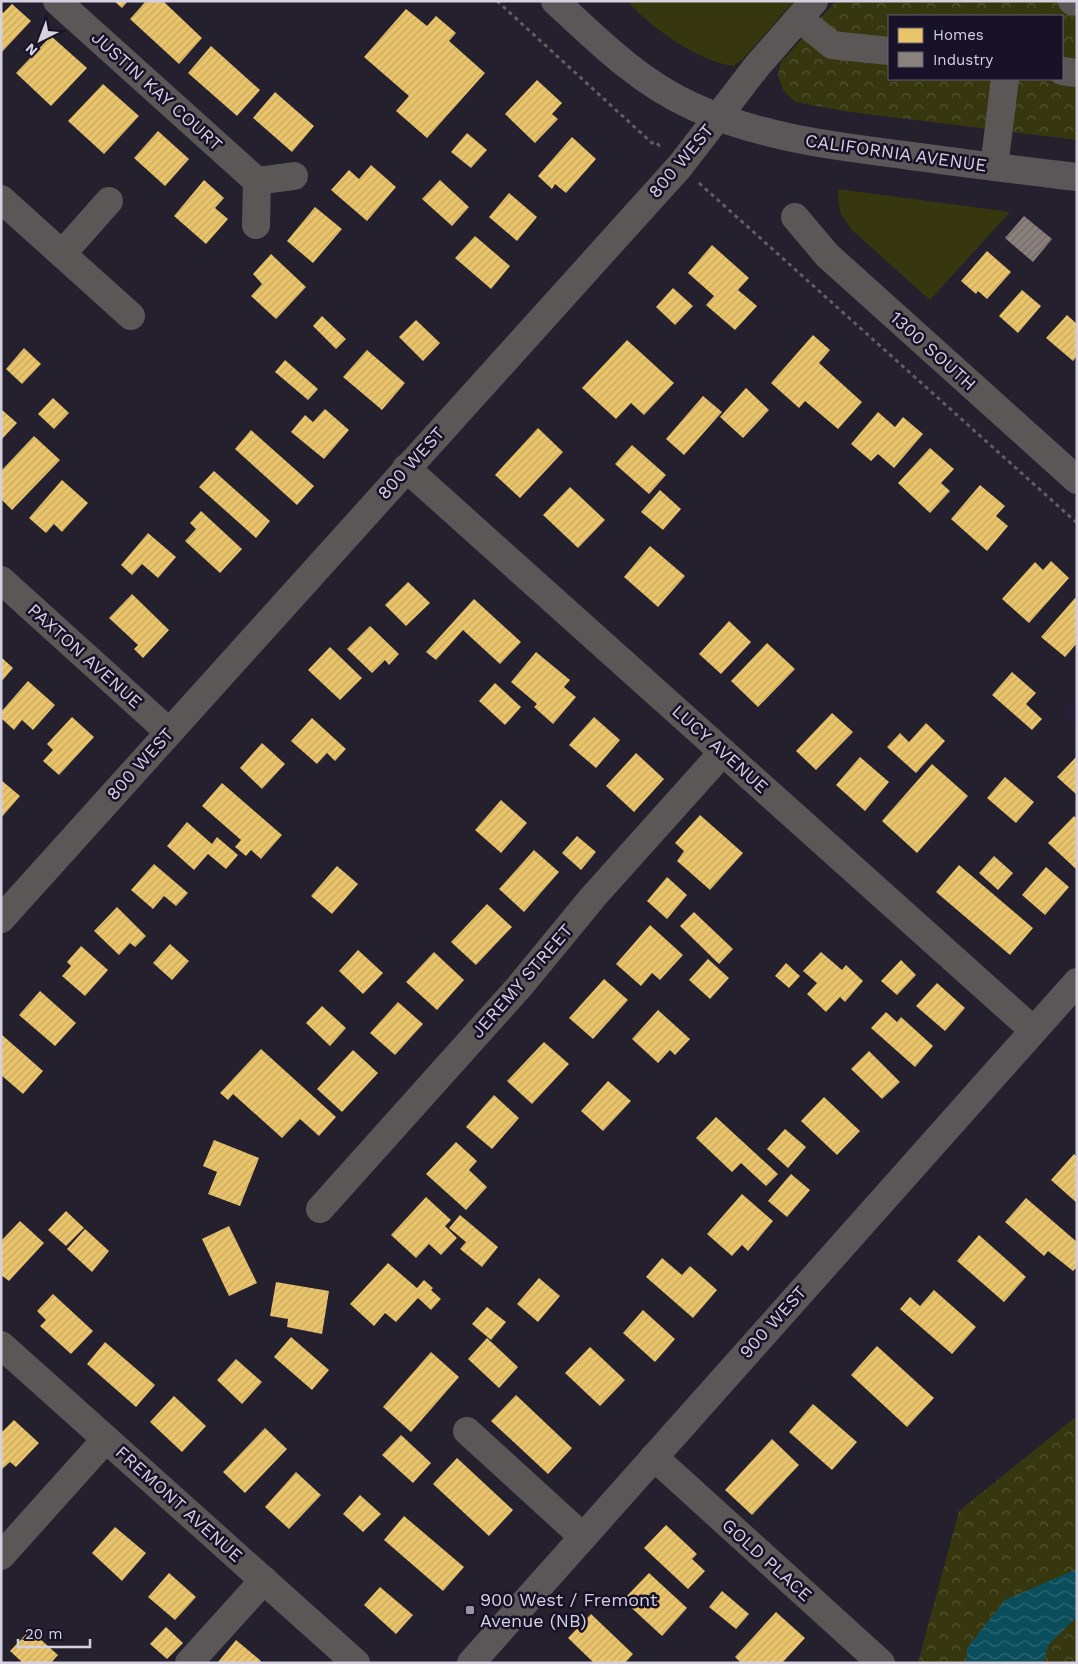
<svg xmlns="http://www.w3.org/2000/svg" width="1078" height="1664" viewBox="0 0 1078 1664" font-family="'Work Sans',sans-serif">
  <defs>
    <pattern id="park-crowns" width="20" height="18" patternUnits="userSpaceOnUse" patternTransform="scale(1.25)"><rect width="20" height="18" fill="#37370f"/><path d="M2 6a3 3 0 1 1 6 0M12 15a3 3 0 1 1 6 0" fill="none" stroke="#535332"/></pattern>
    <pattern id="water-waves" width="16" height="10" patternUnits="userSpaceOnUse" patternTransform="scale(1.25)"><rect width="16" height="10" fill="#0b4e5b"/><path d="M0 5q4-4 8 0t8 0" fill="none" stroke="#2e6672"/></pattern>
    <pattern id="homes-hatch" width="6" height="6" patternUnits="userSpaceOnUse" patternTransform="scale(1.25)"><rect width="6" height="6" fill="#e9c46a"/><path d="M-1 1l2-2M0 6l6-6M5 7l2-2" fill="none" stroke="#c7a962"/></pattern>
    <pattern id="industry-hatch" width="6" height="6" patternUnits="userSpaceOnUse" patternTransform="scale(1.25)"><rect width="6" height="6" fill="#8a817c"/><path d="M-1 1l2-2M0 6l6-6M5 7l2-2" fill="none" stroke="#706a68"/></pattern>
  </defs>
  <rect width="100%" height="100%" fill="#24202d"/>
  <path fill="#271f3a" d="M1077,697V727L1062,714Z"/>
  <g fill="#37370f">
    <path d="M630,1H794L742,60L733,66C698,61 653,29 629,3Z"/>
    <path d="M838,189L1010,212L930,300L852,230L841,214L839,205Z"/>
  </g>
  <g fill="url(#park-crowns)" fill-rule="evenodd">
    <path d="M836,1H1077V140L843,111L795,102L783,90L778,75L781,62ZM889,16H1062V79H889Z"/>
    <path d="M1077,1416V1663H918L959,1511Z"/>
  </g>
  <path fill="url(#water-waves)" d="M1077,1569V1617L1049,1644L1043,1663H966L967,1648L1005,1600Z"/>
  <g fill="url(#homes-hatch)">
    <path d="M114,1H128L122,8Z"/>
    <path d="M146,1H163L202,38L179,64L130,19Z"/>
    <path d="M12,4L31,21L1,53V11L3,13Z"/>
    <path d="M406,9L427,26L436,16L456,33L449,41L485,73L427,138L396,111L409,96L364,57Z"/>
    <path d="M51,36L87,68L51,106L16,73Z"/>
    <path d="M211,46L260,90L237,116L188,73Z"/>
    <path d="M537,80L562,103L552,114L558,119L535,143L505,114Z"/>
    <path d="M103,84L139,116L104,154L68,121Z"/>
    <path d="M275,92L314,126L292,152L253,118Z"/>
    <path d="M158,131L189,159L165,186L134,158Z"/>
    <path d="M467,133L487,150L471,168L451,152Z"/>
    <path d="M572,137L596,159L566,193L555,184L552,189L538,176Z"/>
    <path d="M371,165L396,187L367,221L331,190L349,170L359,179Z"/>
    <path d="M204,180L224,198L215,208L228,219L206,244L174,216Z"/>
    <path d="M440,180L469,207L452,226L422,199Z"/>
    <path d="M509,193L537,217L517,241L489,217Z"/>
    <path d="M315,207L342,229L313,263L287,241Z"/>
    <path d="M475,236L510,266L491,289L455,258Z"/>
    <path d="M712,245L749,278L738,290L757,306L735,330L706,305L714,296L688,273Z"/>
    <path d="M987,251L1011,272L987,299L978,291L976,294L961,281Z"/>
    <path d="M271,254L306,287L276,319L251,296L262,284L253,274Z"/>
    <path d="M673,288L693,306L675,325L656,307Z"/>
    <path d="M1022,290L1041,306L1018,333L999,316Z"/>
    <path d="M1067,315L1077,324V356L1073,361L1046,338Z"/>
    <path d="M322,316L346,339L336,349L313,326Z"/>
    <path d="M416,320L440,343L423,361L399,337Z"/>
    <path d="M813,335L830,350L819,363L862,402L838,429L805,401L799,408L771,383Z"/>
    <path d="M627,340L674,383L644,415L631,403L616,419L582,388Z"/>
    <path d="M24,348L41,364L22,384L6,369Z"/>
    <path d="M367,350L405,383L382,410L343,377Z"/>
    <path d="M285,360L318,389L308,400L275,372Z"/>
    <path d="M746,388L769,410L743,438L720,417Z"/>
    <path d="M703,396L722,412L684,455L666,439Z"/>
    <path d="M53,398L69,413L54,429L38,414Z"/>
    <path d="M1,409L17,423L1,440Z"/>
    <path d="M325,409L349,430L324,459L291,432L305,415L313,422Z"/>
    <path d="M878,412L895,427L903,417L923,434L894,468L878,454L871,461L851,444Z"/>
    <path d="M538,428L563,452L520,498L495,475Z"/>
    <path d="M251,430L314,486L297,505L235,449Z"/>
    <path d="M34,436L60,460L12,510L1,499V471Z"/>
    <path d="M632,445L666,475L649,494L615,464Z"/>
    <path d="M930,448L954,469L941,483L950,491L930,513L898,483Z"/>
    <path d="M214,471L270,521L256,538L199,487Z"/>
    <path d="M62,480L88,503L62,532L54,524L46,533L29,518Z"/>
    <path d="M980,485L1005,506L996,516L1008,526L987,551L951,519Z"/>
    <path d="M570,487L605,520L578,548L543,515Z"/>
    <path d="M660,490L681,509L663,530L641,512Z"/>
    <path d="M201,511L242,549L220,573L185,541L196,529L190,523Z"/>
    <path d="M148,533L176,557L158,578L142,564L132,575L121,565Z"/>
    <path d="M650,546L685,576L658,607L624,577Z"/>
    <path d="M1051,561L1069,578L1029,623L1002,599L1035,562L1043,570Z"/>
    <path d="M408,582L430,603L406,626L385,605Z"/>
    <path d="M132,594L169,630L143,658L134,649L138,645L109,618Z"/>
    <path d="M1075,598L1077,599V643L1065,657L1041,637Z"/>
    <path d="M474,599L521,642L500,664L463,630L436,660L426,652Z"/>
    <path d="M729,621L751,642L721,674L699,654Z"/>
    <path d="M370,626L399,654L389,665L385,660L372,673L347,649Z"/>
    <path d="M767,643L795,669L758,707L731,681Z"/>
    <path d="M330,647L362,678L340,700L308,670Z"/>
    <path d="M536,652L570,680L564,687L576,697L553,724L534,707L537,704L511,682Z"/>
    <path d="M1,657L13,668L1,682Z"/>
    <path d="M1012,672L1036,693L1026,704L1042,719L1032,730L992,695Z"/>
    <path d="M28,681L55,705L33,730L22,720L14,730L1,718V712Z"/>
    <path d="M495,683L521,707L505,725L479,701Z"/>
    <path d="M832,713L853,732L816,770L796,751Z"/>
    <path d="M72,717L94,737L59,775L43,761L53,750L47,744Z"/>
    <path d="M594,717L620,740L596,768L569,745Z"/>
    <path d="M312,718L346,749L335,761L327,753L317,764L291,741Z"/>
    <path d="M926,723L945,741L916,773L887,747L900,733L909,742Z"/>
    <path d="M262,743L285,764L262,789L240,768Z"/>
    <path d="M636,753L664,779L634,812L606,786Z"/>
    <path d="M1077,756V795L1057,777Z"/>
    <path d="M860,757L889,782L865,811L836,785Z"/>
    <path d="M932,764L968,796L917,853L882,821Z"/>
    <path d="M1005,777L1034,802L1016,823L987,798Z"/>
    <path d="M1,780L20,796L1,818Z"/>
    <path d="M222,783L282,835L261,859L251,850L246,856L235,847L241,840L202,806Z"/>
    <path d="M501,800L527,823L501,853L475,830Z"/>
    <path d="M700,815L743,853L710,890L677,861L684,851L675,843Z"/>
    <path d="M1074,816L1077,819V870L1048,843Z"/>
    <path d="M187,822L212,844L217,837L238,855L226,869L208,854L194,870L167,846Z"/>
    <path d="M577,836L596,852L581,870L562,853Z"/>
    <path d="M534,850L559,872L524,912L499,889Z"/>
    <path d="M994,856L1013,873L998,890L979,873Z"/>
    <path d="M154,864L188,893L176,906L164,896L153,909L131,890Z"/>
    <path d="M959,865L1033,928L1010,955L936,892Z"/>
    <path d="M337,866L358,884L332,914L311,896Z"/>
    <path d="M1046,867L1069,887L1045,915L1022,895Z"/>
    <path d="M667,877L687,895L667,919L647,901Z"/>
    <path d="M487,904L512,927L476,965L451,942Z"/>
    <path d="M117,907L146,936L135,947L130,943L119,955L94,931Z"/>
    <path d="M694,912L733,949L719,964L680,926Z"/>
    <path d="M650,925L683,955L660,980L652,973L641,986L616,964Z"/>
    <path d="M170,944L189,961L172,980L153,963Z"/>
    <path d="M81,946L108,970L85,996L62,976L71,966L67,962Z"/>
    <path d="M358,950L383,973L363,994L339,971Z"/>
    <path d="M434,952L464,980L437,1010L406,982Z"/>
    <path d="M821,952L842,970L846,965L863,981L845,1002L840,997L826,1012L807,994L817,983L803,971Z"/>
    <path d="M708,959L729,978L710,999L689,980Z"/>
    <path d="M901,960L916,975L897,995L881,981Z"/>
    <path d="M786,963L800,976L789,988L775,976Z"/>
    <path d="M604,979L628,1000L593,1039L569,1018Z"/>
    <path d="M937,983L965,1008L945,1031L916,1006Z"/>
    <path d="M40,991L76,1023L55,1046L19,1015Z"/>
    <path d="M398,1002L423,1024L395,1055L370,1033Z"/>
    <path d="M322,1006L346,1028L330,1046L306,1023Z"/>
    <path d="M658,1010L690,1039L675,1055L670,1050L658,1063L632,1039Z"/>
    <path d="M886,1012L897,1022L901,1017L933,1046L915,1067L871,1028Z"/>
    <path d="M1,1034L43,1071L23,1094L1,1075Z"/>
    <path d="M544,1042L569,1064L532,1104L507,1081Z"/>
    <path d="M261,1049L336,1117L319,1136L300,1119L282,1138L233,1094L228,1100L220,1093Z"/>
    <path d="M353,1050L378,1073L342,1112L317,1089Z"/>
    <path d="M869,1051L900,1082L882,1099L851,1069Z"/>
    <path d="M608,1081L631,1101L603,1131L581,1111Z"/>
    <path d="M494,1095L519,1118L492,1149L466,1127Z"/>
    <path d="M824,1097L860,1131L837,1155L801,1121Z"/>
    <path d="M716,1117L778,1174L766,1186L741,1163L732,1172L696,1138Z"/>
    <path d="M785,1129L806,1147L788,1168L767,1149Z"/>
    <path d="M214,1140L259,1158L240,1206L208,1194L217,1172L203,1166Z"/>
    <path d="M456,1142L477,1161L469,1170L487,1187L466,1210L426,1174Z"/>
    <path d="M1074,1154L1077,1157V1203L1051,1180Z"/>
    <path d="M791,1174L810,1190L787,1217L768,1201Z"/>
    <path d="M742,1194L773,1221L748,1251L742,1245L732,1256L707,1234Z"/>
    <path d="M426,1197L451,1220L445,1226L457,1238L441,1255L429,1244L416,1258L391,1235Z"/>
    <path d="M1026,1198L1077,1242V1267L1073,1271L1048,1251L1044,1256L1005,1222Z"/>
    <path d="M66,1211L84,1228L66,1246L48,1230Z"/>
    <path d="M460,1215L498,1247L482,1267L460,1249L466,1242L449,1228Z"/>
    <path d="M20,1221L44,1243L9,1281L1,1275V1241Z"/>
    <path d="M229,1226L257,1283L229,1296L202,1239Z"/>
    <path d="M85,1229L109,1251L92,1272L67,1249Z"/>
    <path d="M979,1235L1026,1277L1004,1302L957,1261Z"/>
    <path d="M662,1258L682,1275L690,1266L717,1290L693,1318L646,1277Z"/>
    <path d="M388,1263L417,1288L424,1280L433,1288L431,1290L441,1299L431,1310L418,1298L396,1322L385,1313L374,1326L350,1304Z"/>
    <path d="M539,1278L560,1296L538,1322L517,1304Z"/>
    <path d="M276,1282L329,1291L322,1334L287,1327L288,1319L270,1316Z"/>
    <path d="M934,1290L976,1327L952,1354L900,1309L910,1297L920,1306Z"/>
    <path d="M53,1294L93,1331L71,1354L40,1326L46,1320L37,1311Z"/>
    <path d="M487,1307L506,1322L491,1340L472,1324Z"/>
    <path d="M643,1310L675,1339L655,1362L623,1333Z"/>
    <path d="M291,1337L329,1370L312,1390L274,1357Z"/>
    <path d="M487,1338L518,1367L499,1388L468,1359Z"/>
    <path d="M105,1342L155,1385L136,1407L87,1364Z"/>
    <path d="M877,1346L934,1398L907,1427L851,1375Z"/>
    <path d="M590,1347L625,1380L600,1406L565,1373Z"/>
    <path d="M431,1352L459,1377L411,1432L383,1407Z"/>
    <path d="M236,1359L262,1382L242,1404L217,1380Z"/>
    <path d="M516,1395L572,1448L548,1474L491,1421Z"/>
    <path d="M174,1396L206,1426L182,1452L150,1422Z"/>
    <path d="M813,1404L857,1442L832,1470L789,1432Z"/>
    <path d="M14,1420L39,1443L16,1467L10,1462L1,1470V1433Z"/>
    <path d="M265,1428L287,1449L245,1493L223,1472Z"/>
    <path d="M401,1435L431,1463L413,1483L382,1455Z"/>
    <path d="M772,1439L799,1465L752,1515L725,1490Z"/>
    <path d="M457,1458L513,1510L489,1536L433,1484Z"/>
    <path d="M296,1472L321,1495L289,1529L265,1507Z"/>
    <path d="M360,1495L381,1514L363,1532L343,1514Z"/>
    <path d="M404,1516L464,1567L443,1591L384,1540Z"/>
    <path d="M666,1525L697,1554L692,1559L705,1571L688,1589L644,1548Z"/>
    <path d="M115,1527L146,1553L122,1581L92,1553Z"/>
    <path d="M169,1573L196,1597L175,1620L148,1597Z"/>
    <path d="M649,1573L687,1608L662,1636L623,1600Z"/>
    <path d="M380,1587L413,1615L396,1634L364,1605Z"/>
    <path d="M722,1591L749,1614L736,1629L709,1607Z"/>
    <path d="M776,1612L805,1638L782,1663H741L735,1657Z"/>
    <path d="M591,1614L633,1654L625,1663H594L568,1638Z"/>
    <path d="M166,1627L183,1643L167,1659L150,1644Z"/>
    <path d="M30,1630L58,1655L51,1663H23L10,1651Z"/>
    <path d="M236,1640L261,1661L260,1663L218,1662Z"/>
  </g>
  <path fill="url(#industry-hatch)" d="M1024,216L1052,239L1033,262L1005,238Z"/>
  <g fill="none" stroke-linecap="round" stroke-linejoin="round">
    <g stroke="#605e60" stroke-width="3" stroke-dasharray="4 4" stroke-linecap="butt">
      <path d="M497,1L652,143L656,142L661,148"/>
      <path d="M699,183L1077,523"/>
    </g>
    <g stroke="#5a5756" stroke-width="28">
      <path d="M57,1L257,181L294,176"/>
      <path d="M1072,1L1077,2"/>
      <path d="M799,18L832,45L889,51"/>
      <path d="M1062,71L1077,73"/>
      <path d="M994,167L1005,79"/>
      <path d="M1,199L131,316"/>
      <path d="M795,217L827,255L1077,480"/>
      <path d="M256,225L257,181"/>
      <path d="M62,254L109,201"/>
      <path d="M406,468L1033,1030"/>
      <path d="M1,580L169,732"/>
      <path d="M1,919L680,166L757,66L814,1"/>
      <path d="M320,1209L519,987L593,897L723,752"/>
      <path d="M1,1345L356,1663"/>
      <path d="M467,1431L583,1537"/>
      <path d="M654,1457L881,1663"/>
      <path d="M1,1556L106,1439"/>
      <path d="M189,1663L264,1580"/>
    </g>
    <g stroke="#5b5759" stroke-width="28">
      <path d="M555,1C597,40 639,82 692,106C758,137 833,146 904,155C962,163 1019,170 1077,177"/>
      <path d="M471,1663L1077,982"/>
    </g>
  </g>
  <rect fill="#9793a2" stroke="#181228" stroke-width="2" x="465" y="1605" width="10" height="10" rx="2.5"/>
  <g text-anchor="middle" stroke-width="5" stroke-linejoin="round" paint-order="stroke">
    <g font-size="18" fill="#d5d1e1" stroke="#181228">
      <text transform="translate(157 91) rotate(42)" y="6">JUSTIN KAY COURT</text>
      <text transform="translate(896 153) rotate(8)" y="6">CALIFORNIA AVENUE</text>
      <text transform="translate(681 161) rotate(-50)" y="6">800 WEST</text>
      <text transform="translate(933 351) rotate(42)" y="6">1300 SOUTH</text>
      <text transform="translate(411 463) rotate(-48)" y="6">800 WEST</text>
      <text transform="translate(85 656) rotate(42)" y="6">PAXTON AVENUE</text>
      <text transform="translate(720 749) rotate(42)" y="6">LUCY AVENUE</text>
      <text transform="translate(140 764) rotate(-48)" y="6">800 WEST</text>
      <text transform="translate(522 981) rotate(-49)" y="6">JEREMY STREET</text>
      <text transform="translate(773 1322) rotate(-48)" y="6">900 WEST</text>
      <text transform="translate(179 1504) rotate(42)" y="6">FREMONT AVENUE</text>
      <text transform="translate(767 1560) rotate(42)" y="6">GOLD PLACE</text>
    </g>
    <g font-size="18" fill="#d5d1e1" stroke="#181228" text-anchor="start">
      <text x="480" y="1606">900 West / Fremont<tspan x="480" dy="21">Avenue (NB)</tspan></text>
    </g>
  </g>
  <rect width="1078" height="1664" fill="none" stroke="#d5d1e1" stroke-width="5"/>
  <rect x="888" y="15" width="175" height="65" fill="#181228" stroke="#645e72"/>
  <rect x="898" y="28" width="25" height="15" fill="#e9c46a" stroke="#645e72"/>
  <text x="933" y="40" font-size="15" fill="#d5d1e1">Homes</text>
  <rect x="898" y="52" width="25" height="15" fill="#8a817c" stroke="#645e72"/>
  <text x="933" y="65" font-size="15" fill="#d5d1e1">Industry</text>
  <g transform="translate(40 40) rotate(222)" stroke="#181228" stroke-width="4" paint-order="stroke">
  <path d="M0-4L9 19L0 12L-9 19Z" fill="#d5d1e1"/>
  <text y="-8" font-size="14" font-weight="bold" text-anchor="middle" fill="#d5d1e1">N</text>
  </g>
  <path d="M18 1639v8h72v-8" fill="none" stroke="#d5d1e1" stroke-width="2.5"/>
  <text x="25" y="1639" font-size="15" fill="#d5d1e1" stroke="#181228" stroke-width="4" paint-order="stroke">20 m</text>
</svg>
